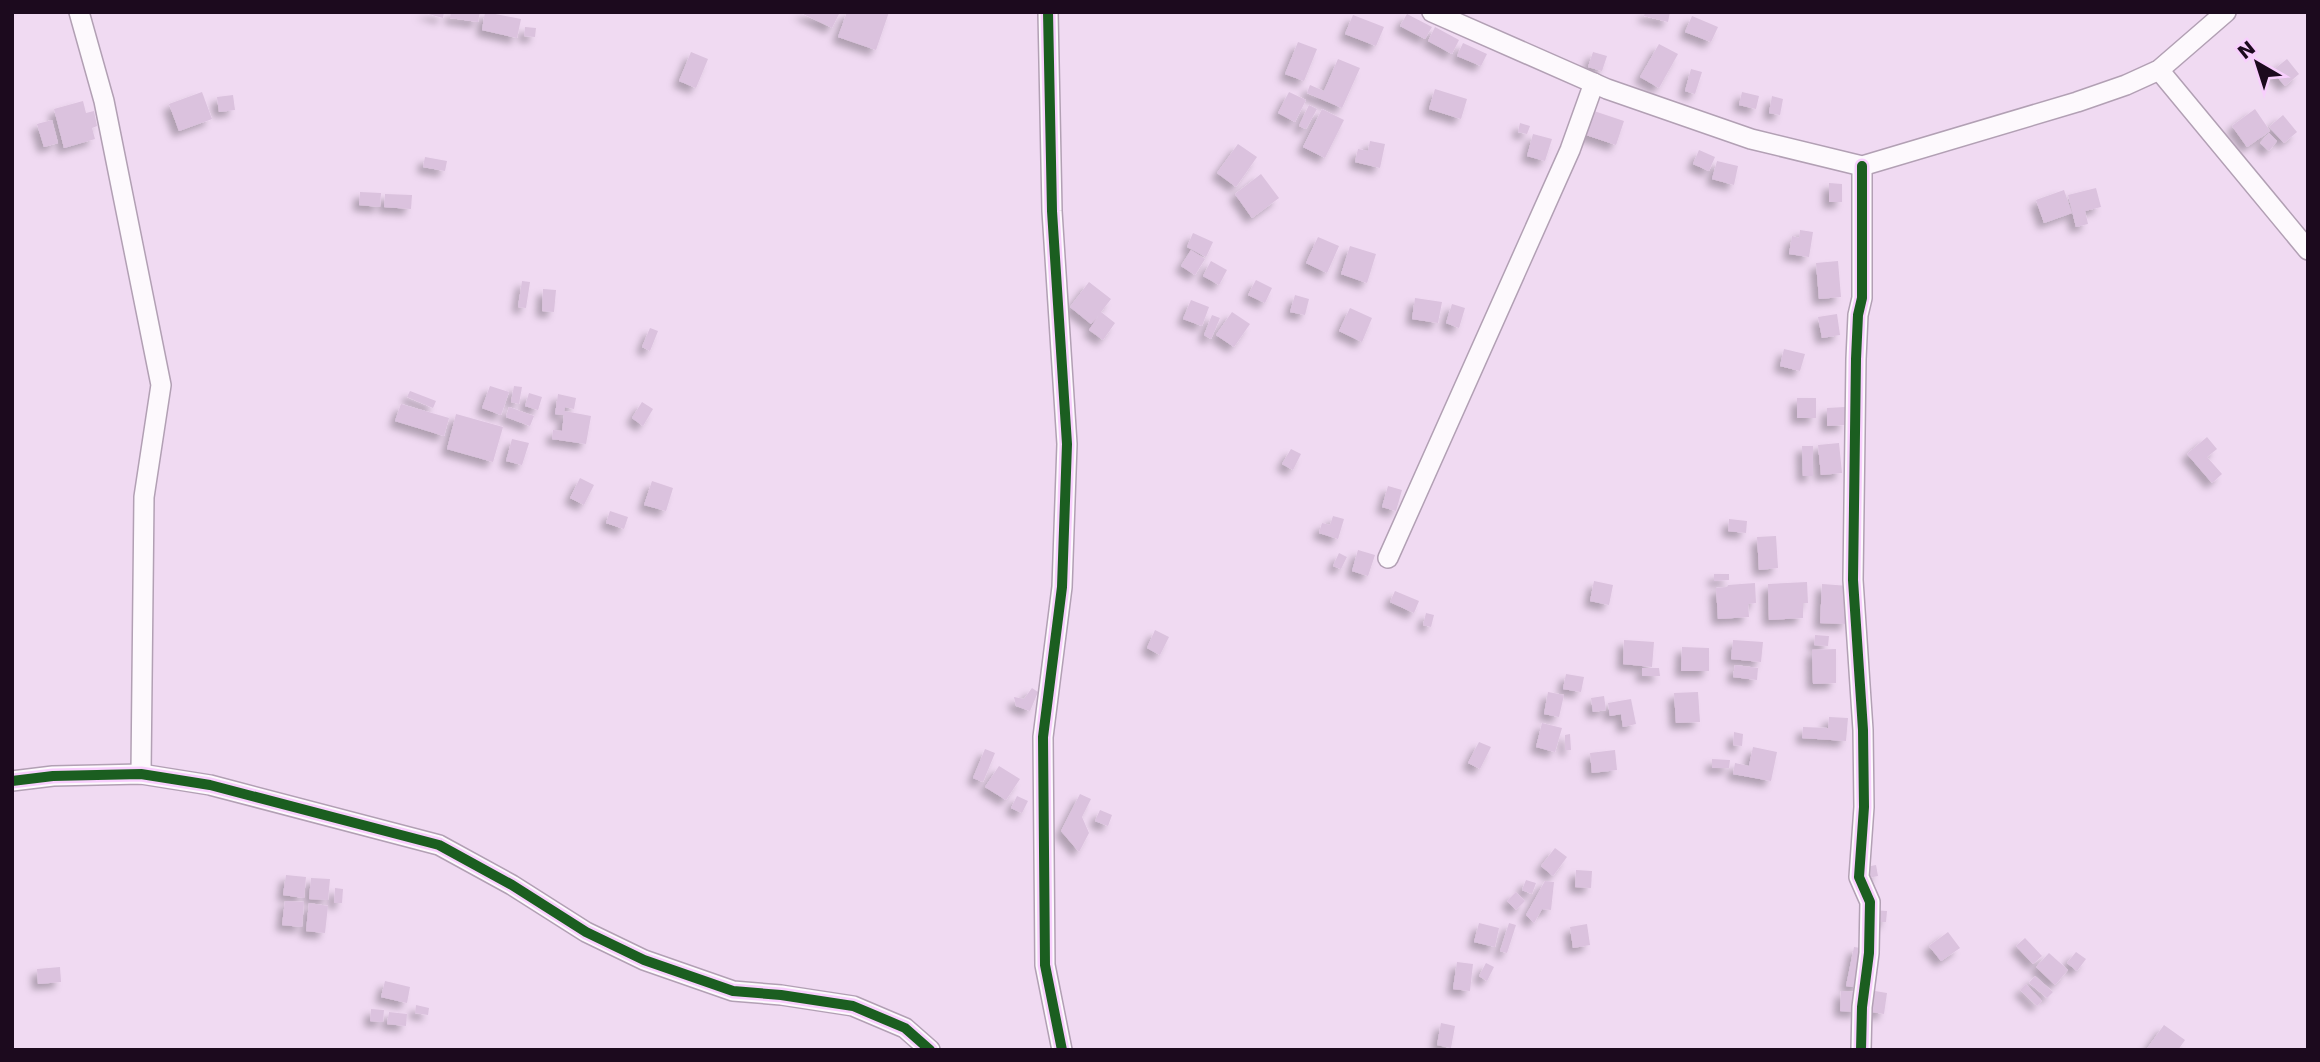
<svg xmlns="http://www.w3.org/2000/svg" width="2320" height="1062" viewBox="0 0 2320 1062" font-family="'DejaVu Sans',sans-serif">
  <defs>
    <filter id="shadow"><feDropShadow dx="-6" dy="6" stdDeviation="3.5" flood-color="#0004"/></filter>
  </defs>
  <rect width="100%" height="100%" fill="#f0daf2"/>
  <g fill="#dbc2de" filter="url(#shadow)">
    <path d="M421,12H444L443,18Z"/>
    <path d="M451,12H480L478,22L450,18Z"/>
    <path d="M485,12L521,19L517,38L482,30Z"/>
    <path d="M799,12H840L832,28Z"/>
    <path d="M847,12H889L876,50L838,37Z"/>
    <path d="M1645,12H1670L1668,22L1644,16Z"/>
    <path d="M1407,14L1432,27L1425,39L1400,26Z"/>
    <path d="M1353,15L1384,27L1376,46L1345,34Z"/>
    <path d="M1692,16L1718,27L1711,42L1685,32Z"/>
    <path d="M525,27L536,28L535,37L524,36Z"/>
    <path d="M1435,27L1459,40L1452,54L1428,41Z"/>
    <path d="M1298,42L1317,49L1304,81L1285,74Z"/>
    <path d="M1463,43L1487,54L1481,66L1457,56Z"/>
    <path d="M1659,44L1678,54L1659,88L1640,77Z"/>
    <path d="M691,52L708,59L696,88L679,81Z"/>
    <path d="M1593,52L1607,56L1602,71L1588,67Z"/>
    <path d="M1338,59L1360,68L1342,108L1307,93L1310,85L1324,91Z"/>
    <path d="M2287,59L2299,74L2285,86L2272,71Z"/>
    <path d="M1691,69L1702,72L1695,94L1685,91Z"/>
    <path d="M1435,89L1467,99L1461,119L1429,109Z"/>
    <path d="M202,92L212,119L179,131L169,104Z"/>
    <path d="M1289,92L1306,100L1295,122L1278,113Z"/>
    <path d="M1742,92L1759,96L1756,109L1739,105Z"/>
    <path d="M233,95L235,110L219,112L217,97Z"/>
    <path d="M1772,96L1783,99L1780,115L1769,113Z"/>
    <path d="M83,101L86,113L94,111L97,126L92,128L95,139L64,148L54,109Z"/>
    <path d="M1309,105L1317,109L1306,129L1299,126Z"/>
    <path d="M1322,109L1344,120L1325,158L1303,147Z"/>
    <path d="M2255,109L2270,131L2247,147L2232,126Z"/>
    <path d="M1591,110L1624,121L1616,145L1583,134Z"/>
    <path d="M2283,115L2297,132L2284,143L2269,127Z"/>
    <path d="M52,120L58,143L44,147L37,124Z"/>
    <path d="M1520,123L1530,126L1527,134L1518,132Z"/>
    <path d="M2269,133L2277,141L2269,151L2260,143Z"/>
    <path d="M1533,134L1552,139L1545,161L1527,156Z"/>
    <path d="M1370,141L1385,144L1380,168L1355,162L1358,149L1368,151Z"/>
    <path d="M1238,144L1257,157L1236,187L1217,173Z"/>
    <path d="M1699,150L1715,157L1709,171L1693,164Z"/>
    <path d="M425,157L447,161L445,171L423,167Z"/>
    <path d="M1717,161L1738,166L1734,185L1712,179Z"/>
    <path d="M1261,174L1279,198L1252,218L1235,194Z"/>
    <path d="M1829,183L1842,184V202H1829Z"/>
    <path d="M2096,188L2101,207L2085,211L2088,224L2076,227L2068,195Z"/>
    <path d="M2064,190L2072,213L2044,223L2036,200Z"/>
    <path d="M360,192L381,193L380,207L359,205Z"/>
    <path d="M385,194L412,195L411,209L384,207Z"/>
    <path d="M1800,230L1813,232L1809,257L1789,254L1792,236L1799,238Z"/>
    <path d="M1193,233L1213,242L1206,257L1187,247Z"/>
    <path d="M1318,237L1339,246L1327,273L1306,263Z"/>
    <path d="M1350,246L1376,254L1367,283L1341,274Z"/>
    <path d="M1191,250L1205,259L1195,275L1181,266Z"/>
    <path d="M1211,261L1227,270L1219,285L1203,276Z"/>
    <path d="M1838,261L1841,297L1819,299L1816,263Z"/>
    <path d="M1256,280L1272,288L1265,303L1248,295Z"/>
    <path d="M522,281L530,282L526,308L518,307Z"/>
    <path d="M1089,282L1111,299L1101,312L1115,323L1103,340L1089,330L1099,315L1091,324L1070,307Z"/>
    <path d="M543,289L556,290L554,312L542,311Z"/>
    <path d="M1295,295L1309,299L1305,315L1290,312Z"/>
    <path d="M1415,298L1442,302L1438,323L1412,319Z"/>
    <path d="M1191,300L1209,307L1202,326L1183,319Z"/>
    <path d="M1452,304L1465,308L1459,328L1446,323Z"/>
    <path d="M1350,308L1372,318L1362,342L1339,331Z"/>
    <path d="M1232,312L1250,324L1234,347L1216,335Z"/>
    <path d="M1837,314L1840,335L1822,338L1818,317Z"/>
    <path d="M1212,315L1220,318L1211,339L1204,335Z"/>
    <path d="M650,328L658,331L650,351L642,347Z"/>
    <path d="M1784,349L1805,354L1800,371L1780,366Z"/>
    <path d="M490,386L509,392L501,415L482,408Z"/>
    <path d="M514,386L522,387L519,404L511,402Z"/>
    <path d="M410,391L436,401L433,408L407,397Z"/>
    <path d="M529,393L542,397L538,410L525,406Z"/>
    <path d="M558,394L576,398L574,409L565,407L564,411L591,416L586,444L552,439L553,430L562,431L564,415L555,414Z"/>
    <rect x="1797" y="398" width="19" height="20"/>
    <path d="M642,402L653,409L643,426L632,418Z"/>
    <path d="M401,404L449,418L444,436L395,421Z"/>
    <path d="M509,407L534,416L530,426L506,417Z"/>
    <path d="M1845,407V425L1827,426V408Z"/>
    <path d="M456,414L503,427L493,462L447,449Z"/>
    <path d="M2207,437L2217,449L2207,457L2222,474L2212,483L2187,454Z"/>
    <path d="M512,439L529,443L522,465L506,461Z"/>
    <path d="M1839,443L1842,473L1821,475L1818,445Z"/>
    <path d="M1802,446H1813V476H1803Z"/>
    <path d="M1291,449L1301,454L1293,470L1282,464Z"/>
    <path d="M580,478L594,485L584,505L570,498Z"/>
    <path d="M652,481L673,488L666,511L644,505Z"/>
    <path d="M1388,486L1402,490L1396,511L1382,507Z"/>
    <path d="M610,511L628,517L624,529L606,523Z"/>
    <path d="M1333,516L1344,519L1338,539L1319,533L1322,523L1330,525Z"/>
    <path d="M1729,519L1747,521L1746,533L1728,531Z"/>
    <path d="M1776,536L1778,568L1759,570L1757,537Z"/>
    <path d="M1358,550L1375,555L1368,576L1352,571Z"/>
    <path d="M1339,553L1347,557L1341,569L1333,566Z"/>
    <path d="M1714,574H1729V580L1714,581Z"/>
    <path d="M1594,581L1613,585L1609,605L1590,601Z"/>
    <path d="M1807,582L1808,603H1803V618L1769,620L1768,584Z"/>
    <path d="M1755,583L1756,603L1748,604L1749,617L1718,619L1716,588L1727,587L1728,585Z"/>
    <path d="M1822,584L1849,586L1847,624L1820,623Z"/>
    <path d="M1395,591L1419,601L1414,613L1390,602Z"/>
    <path d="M1426,613L1434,615L1431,627L1423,625Z"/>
    <path d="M1155,630L1169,637L1160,655L1147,648Z"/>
    <path d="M1815,635L1829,636L1828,646L1814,645Z"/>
    <path d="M1624,640L1654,642L1652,667L1623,664Z"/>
    <path d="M1733,640L1763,642L1761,662L1731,659Z"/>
    <path d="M1682,647L1709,648V671H1681Z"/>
    <path d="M1836,649V683L1813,684L1812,650Z"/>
    <path d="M1735,665L1758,668L1757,680L1733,677Z"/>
    <path d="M1642,668H1659L1660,676H1642Z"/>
    <path d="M1566,674L1584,677L1581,692L1563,689Z"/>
    <path d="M1032,688L1038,692L1030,711L1016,706L1014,697L1024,699Z"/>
    <path d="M1548,692L1564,695L1559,717L1544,714Z"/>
    <path d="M1698,692L1700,722L1676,723L1674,693Z"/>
    <path d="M1604,696L1606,710L1593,712L1591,698Z"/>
    <path d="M1631,699L1636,724L1623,727L1621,714L1610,716L1608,703Z"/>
    <path d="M1829,717L1848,718L1846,741L1802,738L1803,727L1828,728Z"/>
    <path d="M1542,723L1562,728L1555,752L1536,747Z"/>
    <path d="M1734,732L1743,734L1742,746L1733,745Z"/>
    <path d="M1570,734L1571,750H1565V735Z"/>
    <path d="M1479,742L1491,747L1480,769L1468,763Z"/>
    <path d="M1753,747L1777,752L1771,781L1733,774L1735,763L1749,766Z"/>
    <path d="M985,749L995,753L983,782L973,778Z"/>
    <path d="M1615,750L1617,770L1592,773L1590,753Z"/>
    <path d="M1712,759L1730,760L1729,768H1712Z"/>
    <path d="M999,766L1020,779L1006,800L985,787Z"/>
    <path d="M1080,794L1091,799L1082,817L1089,833L1079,852L1061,831Z"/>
    <path d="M1017,796L1028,801L1022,813L1011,808Z"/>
    <path d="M1100,810L1112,815L1108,826L1095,821Z"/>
    <path d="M1555,848L1567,857L1553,876L1541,866Z"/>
    <path d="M1876,865L1878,876L1868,878L1866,867Z"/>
    <path d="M1576,870L1592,871L1591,888L1575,887Z"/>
    <path d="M286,875L306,877L304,898L283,895Z"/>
    <path d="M311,878L330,879L328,900L309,899Z"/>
    <path d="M1526,880L1536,883L1532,894L1522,890Z"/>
    <path d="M1545,881L1554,882L1551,910L1542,909L1534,923L1526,915Z"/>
    <path d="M335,888L343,889L342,903H334Z"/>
    <path d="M1516,892L1525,901L1516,910L1507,901Z"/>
    <path d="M285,901L304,902L302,927L282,925Z"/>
    <path d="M309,903L328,906L325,933L306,931Z"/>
    <path d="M1871,910L1887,911L1886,922H1871Z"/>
    <path d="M1479,923L1499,928L1495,947L1474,942Z"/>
    <path d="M1509,923L1516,925L1507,953L1500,951Z"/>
    <path d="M1587,924L1590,945L1573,948L1570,927Z"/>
    <path d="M1948,932L1960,948L1941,961L1929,946Z"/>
    <path d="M2025,938L2042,956L2033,964L2016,946Z"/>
    <path d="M1854,947L1867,949L1860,988L1846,986Z"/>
    <path d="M2076,952L2086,959L2077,971L2067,963Z"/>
    <path d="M2049,953L2068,970L2055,985L2036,967Z"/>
    <path d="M1457,962L1473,964L1470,991L1453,989Z"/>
    <path d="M1486,963L1494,967L1487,981L1479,976Z"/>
    <path d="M60,967L61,982L38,984L37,969Z"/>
    <path d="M2035,976L2053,992L2047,998L2029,983Z"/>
    <path d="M385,981L410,987L407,1003L381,997Z"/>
    <path d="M2026,984L2042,1001L2037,1006L2020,990Z"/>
    <path d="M1869,990L1887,993L1884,1014L1866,1011Z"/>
    <path d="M1841,991L1860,992L1858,1012L1840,1011Z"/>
    <path d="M416,1005L429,1008L428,1015L415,1013Z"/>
    <path d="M371,1009L384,1010L383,1022L370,1021Z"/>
    <path d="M389,1012L407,1014L406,1026L387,1024Z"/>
    <path d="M1441,1023L1455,1026L1451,1048L1437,1045Z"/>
    <path d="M2164,1025L2185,1040L2178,1050H2146Z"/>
  </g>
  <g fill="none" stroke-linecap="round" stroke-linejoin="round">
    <defs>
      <g id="minor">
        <path d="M79,12L104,101L161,385L144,497L141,774"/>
        <path d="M1048,12L1052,211L1067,444L1062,587L1043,737L1045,965L1062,1050"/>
        <path d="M1432,12L1607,89L1751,139L1862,166L2077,102L2126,85L2159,70L2226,12"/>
        <path d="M2159,70L2308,250"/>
        <path d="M1388,558L1570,150L1594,83"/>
        <path d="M12,781L53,776L141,774L210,785L439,845L512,885L586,932L644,960L733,991L781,995L853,1006L905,1028L930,1050"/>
        <path d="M1861,1050L1862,1007L1869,953L1870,902L1859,877L1864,807L1863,730L1853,580L1856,359L1858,315L1862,298V166"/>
      </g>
    </defs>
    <use href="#minor" stroke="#b2a0b4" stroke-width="22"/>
    <use href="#minor" stroke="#fdf9fd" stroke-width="19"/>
    <defs>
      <g id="cycleway">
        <path d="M1048,12L1052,211L1067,444L1062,587L1043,737L1045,965L1062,1050"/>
        <path d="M12,781L53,776L141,774L210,785L439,845L512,885L586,932L644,960L733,991L781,995L853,1006L905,1028L930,1050"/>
        <path d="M1861,1050L1862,1007L1869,953L1870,902L1859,877L1864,807L1863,730L1853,580L1856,359L1858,315L1862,298V166"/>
      </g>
    </defs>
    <use href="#cycleway" stroke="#f8cffd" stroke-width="15"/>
    <use href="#cycleway" stroke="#1b5e20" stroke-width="10"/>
  </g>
  <rect width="2320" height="1062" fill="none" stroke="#1c0a1e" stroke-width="28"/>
  <g transform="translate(2257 63) rotate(321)" stroke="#f8cffd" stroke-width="5" paint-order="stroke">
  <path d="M0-5L12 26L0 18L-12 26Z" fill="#1c0a1e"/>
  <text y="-10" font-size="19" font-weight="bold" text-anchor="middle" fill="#1c0a1e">N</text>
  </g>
</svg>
